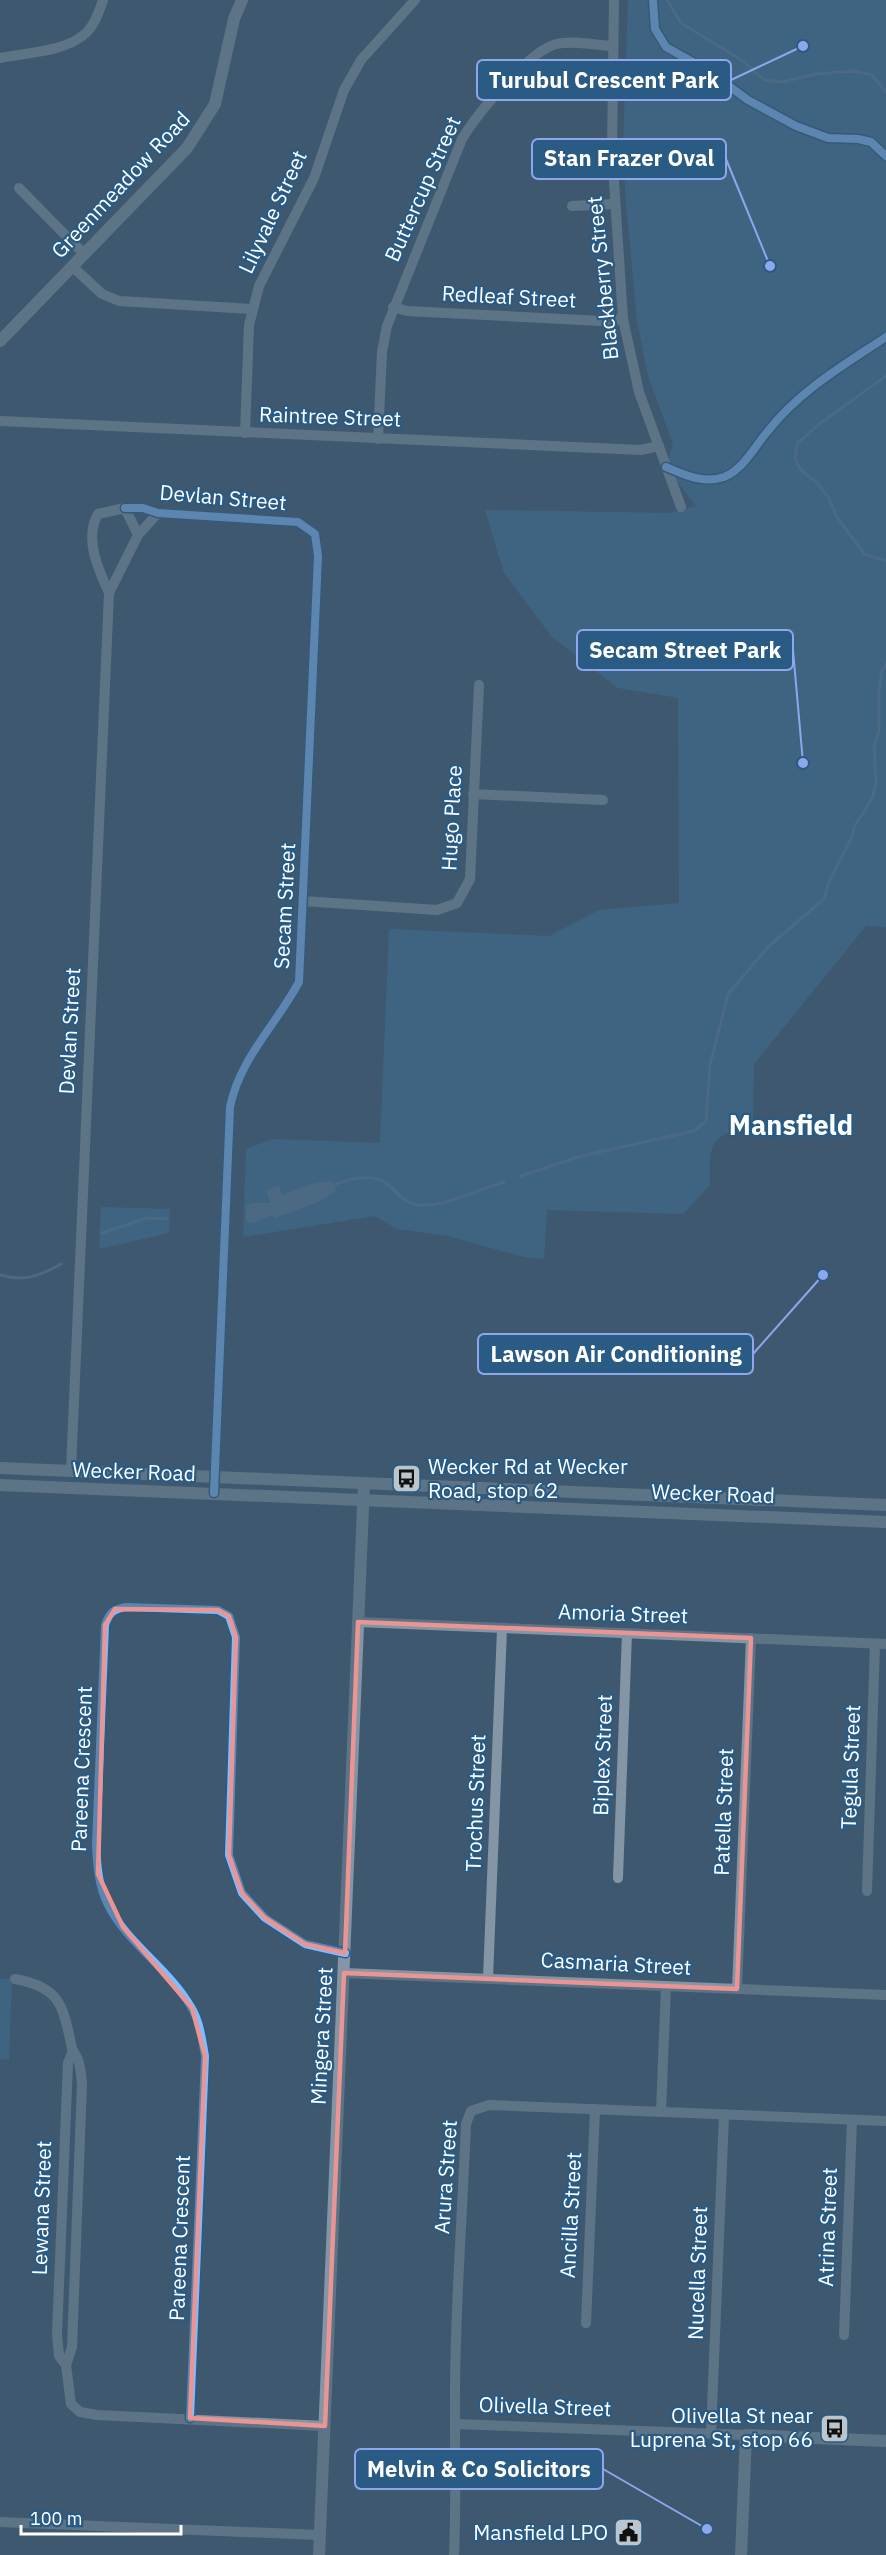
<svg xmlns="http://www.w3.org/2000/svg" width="886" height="2555" viewBox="0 0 886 2555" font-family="'IBM Plex Sans',sans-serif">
  <rect width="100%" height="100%" fill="#3e596f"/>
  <g fill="#3e7199">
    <path d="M628,0H886V927L866,926L754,1064L753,1122C710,1139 709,1139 710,1185L683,1214L547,1210L544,1259L524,1257L448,1236L397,1229L375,1216L243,1237L246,1149L272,1139L380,1143L389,929L549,936L599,910L679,903L678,698L618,688L552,637L504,573L485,510L670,513L696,506L666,467L673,444L648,376L637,321L626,204L623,150Z"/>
    <path d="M101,1207L170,1209L169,1233L99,1249Z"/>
    <path d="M0,1979H12L9,2060L0,2059Z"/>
  </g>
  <path fill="#5c7d99" d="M332,1181L336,1191L321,1201L275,1218L273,1215L253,1223L246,1221V1206L251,1203H270L266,1190L279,1185L282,1195L315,1183Z"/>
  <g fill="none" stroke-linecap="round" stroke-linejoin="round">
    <g stroke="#5c7d99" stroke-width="3">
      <path d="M667,0L681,23L743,61L764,80L782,82L816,74L853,71L872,75L886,92"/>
      <path d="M886,376L818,425L797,444L795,459L800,469L816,482L828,497L837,517L864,554L886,561"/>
      <path d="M521,1176L581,1156L694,1131L706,1121L710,1065L728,994L768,947L824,899L829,882L852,837L854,827L872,799L876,784L874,746L879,731V689L882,671L886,664"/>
      <path d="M333,1185C349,1179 373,1173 387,1184C396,1191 406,1204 418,1205C447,1207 476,1190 504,1182"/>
      <path d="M102,1233L147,1218L167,1219"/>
      <path d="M0,1275C24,1282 40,1276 61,1264"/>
    </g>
    <g stroke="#8495a5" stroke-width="10">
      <path d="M614,0L612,151L623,319L639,392L681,507"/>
      <path d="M0,58C25,53 66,52 86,33C95,24 99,12 103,0"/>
      <path d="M19,188L85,255"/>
      <path d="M572,206L614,204"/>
      <path d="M73,267L102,294L119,301L251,309"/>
      <path d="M393,307L407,311L601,321L623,319"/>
      <path d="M0,421L641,450L659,446"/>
      <path d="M245,433L249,325L259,286L314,178L344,90L361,60L415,0"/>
      <path d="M378,439L382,352L387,326L462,139C477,114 528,52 556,44C572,40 595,45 611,46"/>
      <path d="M125,508H143L158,513L298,522L315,534L318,556L299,982C276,1025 240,1058 230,1107L214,1493"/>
      <path d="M138,535L158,513"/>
      <path d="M473,794L603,800"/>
      <path d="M303,901L437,910L457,903L470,879L479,685"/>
      <path d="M71,1470L109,593L138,535L125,508L98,514C84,538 98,569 109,593"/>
      <path d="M358,1622L886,1644"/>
      <path d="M618,1878L627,1633"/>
      <path d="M867,1891L875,1644"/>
      <path d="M344,1973L886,1995"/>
      <path d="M488,1978L502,1629"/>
      <path d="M15,1979C62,1987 63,2008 72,2048C73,2053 77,2056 78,2060C81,2067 81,2077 82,2084L72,2347L66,2365L71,2404L80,2412L97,2415L325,2426"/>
      <path d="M737,1989L751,1638"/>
      <path d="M661,2112L666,1986"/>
      <path d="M586,2323L595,2109"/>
      <path d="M844,2335L852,2120"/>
      <path d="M66,2365L59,2356L57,2334L68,2063L73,2051"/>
      <path d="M190,2418L205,2056C202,2040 200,2021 191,2007C169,1968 126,1943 107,1903C98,1884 97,1864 96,1844L105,1625C109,1613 113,1609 126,1607L218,1610L229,1616L236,1637L229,1855L242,1893L265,1918L305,1944L345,1953"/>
      <path d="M455,2424L746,2435"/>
      <path d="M711,2433L724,2115"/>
      <path d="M0,2522L319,2535"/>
      <path d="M454,2555C456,2510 455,2467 455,2422C454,2324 462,2223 466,2124L471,2111L489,2105L886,2121"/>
    </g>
    <g stroke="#8495a5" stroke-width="12">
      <path d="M0,341L187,148L215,104L234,19L242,0"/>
      <path d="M0,1468L886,1505"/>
      <path d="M0,1485L886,1522"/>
      <path d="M319,2555L364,1483"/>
      <path d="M741,2555L746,2435L886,2441"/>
    </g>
    <defs>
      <g id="cycleway">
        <path d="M653,0L655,29L666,47L707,70L748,100L796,126L828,138L858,139L871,142L886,156"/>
        <path d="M666,467C685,475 703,484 724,477C743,470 755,446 768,431C799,391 844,365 886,337"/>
        <path d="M125,508H143L158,513L298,522L315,534L318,556L299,982C276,1025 240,1058 230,1107L214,1493"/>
        <path d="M190,2418L205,2056C202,2040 200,2021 191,2007C169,1968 126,1943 107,1903C98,1884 97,1864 96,1844L105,1625C109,1613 113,1609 126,1607L218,1610L229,1616L236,1637L229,1855L242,1893L265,1918L305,1944L345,1953"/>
      </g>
    </defs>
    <use href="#cycleway" stroke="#295b84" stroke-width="11"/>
    <use href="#cycleway" stroke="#80bcff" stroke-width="8"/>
  </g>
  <path d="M0 0H886V2555H0ZM115,1609L218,1610L229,1616L236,1637L229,1855L242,1893L265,1918L305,1944L345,1953L358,1622L751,1638L737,1989L344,1973L325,2426L190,2418L205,2056L192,2008L123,1927L98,1874L105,1625Z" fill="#3e596f" fill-opacity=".55" fill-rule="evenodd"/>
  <path fill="none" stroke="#ea9494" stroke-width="4.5" stroke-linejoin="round" d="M115,1609L218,1610L229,1616L236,1637L229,1855L242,1893L265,1918L305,1944L345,1953L358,1622L751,1638L737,1989L344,1973L325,2426L190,2418L205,2056L192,2008L123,1927L98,1874L105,1625Z"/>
  <defs>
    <symbol id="bus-square" viewBox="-11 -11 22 22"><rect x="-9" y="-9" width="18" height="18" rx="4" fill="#bbc5cd" stroke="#295b84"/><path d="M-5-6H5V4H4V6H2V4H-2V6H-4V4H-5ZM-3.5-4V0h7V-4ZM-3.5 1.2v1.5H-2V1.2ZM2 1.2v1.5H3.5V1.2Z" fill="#111"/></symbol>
    <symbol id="civic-square" viewBox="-11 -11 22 22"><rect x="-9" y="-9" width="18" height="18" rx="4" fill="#bbc5cd" stroke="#295b84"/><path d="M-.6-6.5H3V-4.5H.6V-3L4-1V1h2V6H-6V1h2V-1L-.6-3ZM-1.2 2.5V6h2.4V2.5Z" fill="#111"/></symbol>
  </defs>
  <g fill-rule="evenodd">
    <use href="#bus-square" x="390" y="1462" width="33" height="33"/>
    <use href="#bus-square" x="818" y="2412" width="33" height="33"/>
    <use href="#civic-square" x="612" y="2516" width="33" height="33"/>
  </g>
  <g text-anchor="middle" stroke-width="4.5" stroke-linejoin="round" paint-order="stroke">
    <g font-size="21" fill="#fff" stroke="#295b84">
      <text transform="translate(121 185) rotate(-47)" y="7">Greenmeadow Road</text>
      <text transform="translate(423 189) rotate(-66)" y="7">Buttercup Street</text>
      <text transform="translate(273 212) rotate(-65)" y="7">Lilyvale Street</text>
      <text transform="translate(603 278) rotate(-96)" y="7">Blackberry Street</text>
      <text transform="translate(509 297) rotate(3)" y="7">Redleaf Street</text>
      <text transform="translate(330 417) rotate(2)" y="7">Raintree Street</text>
      <text transform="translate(223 498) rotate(5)" y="7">Devlan Street</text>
      <text transform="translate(452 818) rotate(-87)" y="7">Hugo Place</text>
      <text transform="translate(285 906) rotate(-87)" y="7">Secam Street</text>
      <text transform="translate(70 1031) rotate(-87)" y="7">Devlan Street</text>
      <text transform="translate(134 1472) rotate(2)" y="7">Wecker Road</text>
      <text transform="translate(713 1494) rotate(2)" y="7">Wecker Road</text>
      <text transform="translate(623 1614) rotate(2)" y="7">Amoria Street</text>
      <text transform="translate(603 1755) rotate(-88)" y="7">Biplex Street</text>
      <text transform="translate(851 1767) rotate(-88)" y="7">Tegula Street</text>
      <text transform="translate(82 1769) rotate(-88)" y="7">Pareena Crescent</text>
      <text transform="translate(476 1803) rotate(-88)" y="7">Trochus Street</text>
      <text transform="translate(724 1812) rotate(-88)" y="7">Patella Street</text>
      <text transform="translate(616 1964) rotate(3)" y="7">Casmaria Street</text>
      <text transform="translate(322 2036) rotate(-87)" y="7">Mingera Street</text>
      <text transform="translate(446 2177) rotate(-86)" y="7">Arura Street</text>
      <text transform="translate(42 2208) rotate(-88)" y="7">Lewana Street</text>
      <text transform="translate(571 2215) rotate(-87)" y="7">Ancilla Street</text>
      <text transform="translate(828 2227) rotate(-88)" y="7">Atrina Street</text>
      <text transform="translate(180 2238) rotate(-88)" y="7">Pareena Crescent</text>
      <text transform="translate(698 2273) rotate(-88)" y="7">Nucella Street</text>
      <text transform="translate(545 2407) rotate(2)" y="7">Olivella Street</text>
    </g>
    <g font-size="21" fill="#fff" stroke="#295b84" text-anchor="end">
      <text x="428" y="1474" text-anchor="start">Wecker Rd at Wecker<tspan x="428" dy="24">Road, stop 62</tspan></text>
      <text x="813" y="2423">Olivella St near<tspan x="813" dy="24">Luprena St, stop 66</tspan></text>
      <text x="608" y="2540">Mansfield LPO</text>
    </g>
    <g font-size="27" font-weight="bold" fill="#fff" stroke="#295b84">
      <text x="791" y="1135">Mansfield</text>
    </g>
  </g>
  <path fill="none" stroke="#8ea6ec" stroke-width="2" d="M803 46L731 80M770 266L726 159M803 763L793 650M823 1275L753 1354M707 2529L603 2469"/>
  <g fill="#8ea6ec" stroke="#295b84" stroke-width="2">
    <circle cx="803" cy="46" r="6"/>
    <circle cx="770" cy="266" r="6"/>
    <circle cx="803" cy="763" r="6"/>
    <circle cx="823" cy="1275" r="6"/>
    <circle cx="707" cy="2529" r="6"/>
  </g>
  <g fill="#295b84" stroke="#8ea6ec" stroke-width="2">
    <rect x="477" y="60" width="254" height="40" rx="6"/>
    <rect x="532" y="139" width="194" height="40" rx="6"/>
    <rect x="577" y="630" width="216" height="40" rx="6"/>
    <rect x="478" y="1334" width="275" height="40" rx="6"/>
    <rect x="355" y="2449" width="248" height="40" rx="6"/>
  </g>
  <g font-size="22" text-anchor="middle" font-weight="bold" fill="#fff">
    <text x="604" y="88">Turubul Crescent Park</text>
    <text x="629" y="166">Stan Frazer Oval</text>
    <text x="685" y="658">Secam Street Park</text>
    <text x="616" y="1362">Lawson Air Conditioning</text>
    <text x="479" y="2477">Melvin &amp; Co Solicitors</text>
  </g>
  <path d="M21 2525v9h160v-9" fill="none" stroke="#ffffff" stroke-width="3"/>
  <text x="30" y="2525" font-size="18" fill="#ffffff" stroke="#295b84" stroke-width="4.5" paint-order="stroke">100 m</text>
</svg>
